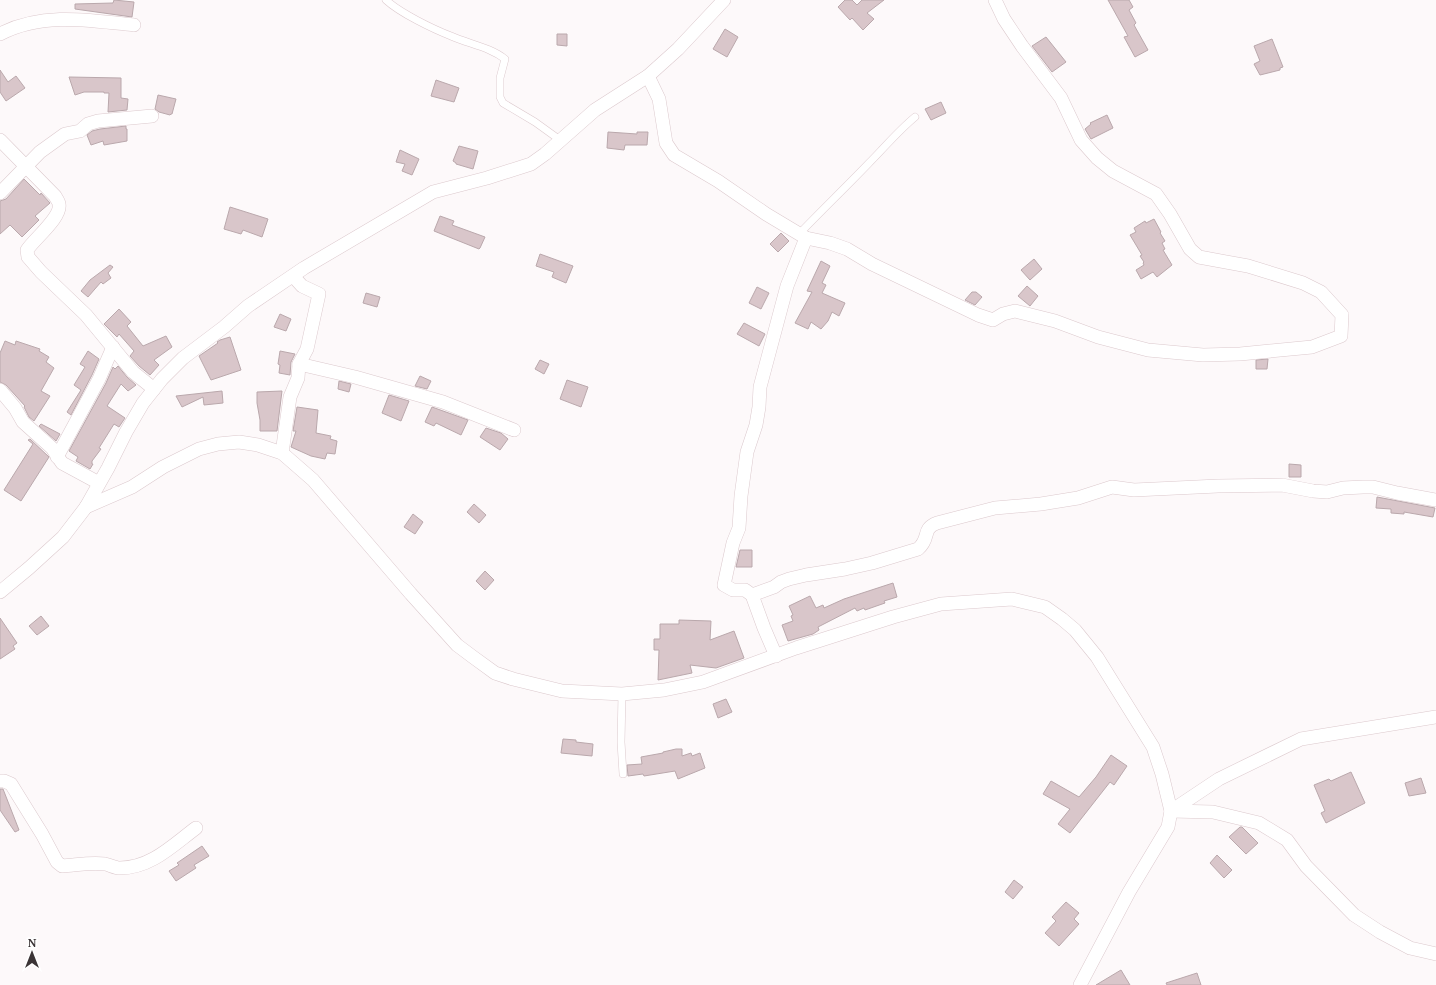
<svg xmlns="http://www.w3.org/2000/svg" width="1436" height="985" viewBox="0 0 1436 985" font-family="'Noto Serif',serif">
  <rect width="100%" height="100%" fill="#fdf9fa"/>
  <g fill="#d9c6ca" stroke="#baa8ac">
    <path d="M114,0L134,2L132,17L75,9V4L113,3Z"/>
    <path d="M845,0H852L857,5L862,0H884L867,13L874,19L863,30L852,18L850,20L838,7Z"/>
    <path d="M1108,0H1129L1133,7L1129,10L1136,23L1134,25L1148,50L1135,57L1124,37L1128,36Z"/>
    <path d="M725,29L738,37L727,57L713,49Z"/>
    <path d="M557,34H567V46L557,45Z"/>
    <path d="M1046,37L1066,62L1052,72L1032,46Z"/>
    <path d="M1272,39L1283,67L1280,68V70L1260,75L1254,64L1260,61L1254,46Z"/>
    <path d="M0,70L8,82L16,76L25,88L6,101L0,92Z"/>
    <path d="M69,77L121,78V98L128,99L127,110L108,112L109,93H104V92H84L75,95Z"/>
    <path d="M436,80L459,88L454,102L431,96Z"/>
    <path d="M158,95L176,99L172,114H171L170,115L159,112L155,109Z"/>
    <path d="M941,102L946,113L931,120L925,109Z"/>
    <path d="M1107,115L1113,128L1091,139L1085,129L1091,124L1090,123Z"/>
    <path d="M126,126V129H127V141L104,145L103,141L91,145L87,135L92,131L100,129Z"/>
    <path d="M608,132L637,134V132H648L647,145H625L624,150L607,148Z"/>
    <path d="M459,146L478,151L473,169L456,164V163L453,161Z"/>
    <path d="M400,150L419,159L412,175L402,171L405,164L396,162Z"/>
    <path d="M24,179L40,195L41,193L50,203L35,216L39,220L22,237L10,225L0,234V201L6,199Z"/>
    <path d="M230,207L268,219L262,237L243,230L241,234L224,229Z"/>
    <path d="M440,216L454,221L452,225L485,237L480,248L479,249L434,231Z"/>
    <path d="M1154,219L1161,232L1160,233L1165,241L1162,243L1165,249L1163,250L1172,265L1157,277L1153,272L1141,279L1136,270L1144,265L1143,263L1144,262L1140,256L1142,255L1130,235L1136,232L1134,228L1145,221L1146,223Z"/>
    <path d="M781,233L789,241L778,252L770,244Z"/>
    <path d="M540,254L573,266L566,283L552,277L554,272L536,266Z"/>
    <path d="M1034,259L1042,269L1030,280L1021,270Z"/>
    <path d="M821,261L830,266L822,283L826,285L822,293L845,303L839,316L832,312L828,321L821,329L811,322L808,329L795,323L812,292L807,291Z"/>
    <path d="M110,265L113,267L108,273L111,278L103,284L101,282L88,297L81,291L90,280Z"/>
    <path d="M1027,286L1038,296L1030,306L1018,296Z"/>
    <path d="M757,287L769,293L761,309L749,303Z"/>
    <path d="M972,292H976L982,297L975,305L965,300Z"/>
    <path d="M366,293L380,297L377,307L363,303Z"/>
    <path d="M119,309L131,322L127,326L143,346L166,336L172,347L154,360L159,365L150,375L139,366L130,356L134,351L119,334L117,337L104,324Z"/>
    <path d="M280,314L291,319L286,331L274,327Z"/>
    <path d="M744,323L765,334L759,346L737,334Z"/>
    <path d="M230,337L241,370L211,380L199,356L218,343L217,342L220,340Z"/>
    <path d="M5,341L15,345L16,341L40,349L39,351L49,357L46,362L54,368L41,391L50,396L34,421L29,417L24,407L25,406L6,385L0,382V353Z"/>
    <path d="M88,351L99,359L92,375L71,415L67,412L81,390L74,385L85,367L80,364Z"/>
    <path d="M280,351L295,354L291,362L290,375L279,373L280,365L278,364Z"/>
    <path d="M1268,359L1267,369H1256V360Z"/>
    <path d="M540,360L549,364L544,374L535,369Z"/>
    <path d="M118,366L127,377L136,385L128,391L121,384L107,406L125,418L119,427L114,424L99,448L101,449L92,461V464H93L90,469L76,461L78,457L69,451L106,383L113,367L115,369Z"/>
    <path d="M420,376L431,381L427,389L415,386Z"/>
    <path d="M567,380L588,387L581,407L560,399Z"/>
    <path d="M339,381L351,384L349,392L338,389Z"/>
    <path d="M222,391L223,403L204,405L203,397L182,407L176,396Z"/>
    <path d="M282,391L277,431H260V420L257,403V392Z"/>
    <path d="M389,395L409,401L401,421L382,413Z"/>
    <path d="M297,407L318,410L316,433L331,436L330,439L337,441L335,454L327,453L325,459L311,456L291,447L296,431H293Z"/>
    <path d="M432,407L468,420L461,435L436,423L434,426L425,422Z"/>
    <path d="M41,424L60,434L56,441L39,426Z"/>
    <path d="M486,428L501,433L508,439L500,450L480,437Z"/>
    <path d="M30,439L49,457L21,501L4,490L33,444L28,440Z"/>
    <path d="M1289,464L1301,465V477H1289Z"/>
    <path d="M1377,497L1435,508L1433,517L1404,512V514L1391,513V509L1376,508Z"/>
    <path d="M474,504L486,515L479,523L467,512Z"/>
    <path d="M413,514L423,522L415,534L404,527Z"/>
    <path d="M740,550H752V567H736Z"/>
    <path d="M485,571L494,580L485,590L476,581Z"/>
    <path d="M893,583L897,597L884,601L885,603L865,610L864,608L857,611L855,608L818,627L819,630L813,634L788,641L782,625L793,621L791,616L793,615L789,606L810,596L816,608L823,605L824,608L844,599Z"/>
    <path d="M41,616L49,626L37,635L29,626Z"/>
    <path d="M0,618L17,643L13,646L15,649L0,659Z"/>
    <path d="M679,620L711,621L710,640L734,631L744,658L716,668L690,665L692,673L658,680L659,650H654V639H660V624H679Z"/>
    <path d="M726,699L732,712L718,718L713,704Z"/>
    <path d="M563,739L576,740V742L593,744L592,756L561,753Z"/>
    <path d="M676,749H682V756L691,753L692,756L700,753L705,768L678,779L675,771L644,776L643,774L628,776L627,765L642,764L641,757L663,753V752Z"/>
    <path d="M1111,755L1127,766L1114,785L1110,782L1070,833L1058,824L1070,809L1043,794L1051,781L1079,797L1096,777Z"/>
    <path d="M1351,772L1365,803L1326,823L1321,813L1325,811L1314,785L1329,779L1331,781Z"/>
    <path d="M1421,778L1426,793L1409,796L1405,783Z"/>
    <path d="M0,789H3L19,830L15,832L0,810Z"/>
    <path d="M1240,827H1242L1258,843L1246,854L1229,837Z"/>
    <path d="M202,846L209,856L194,865L196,868L176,881L169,871L179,865L177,863Z"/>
    <path d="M1217,855L1232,870L1224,878L1210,863Z"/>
    <path d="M1014,880L1023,887L1013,899L1005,892Z"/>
    <path d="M1066,902L1079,913L1074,919L1079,924L1059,946L1045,933L1056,921L1052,917Z"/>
    <path d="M1121,970L1130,985H1096Z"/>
    <path d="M1197,973L1201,985H1167L1166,983Z"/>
  </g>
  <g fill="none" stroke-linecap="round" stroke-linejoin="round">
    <defs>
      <g id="service">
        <path d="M386,0C400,13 433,29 451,36C469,44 490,47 505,59L500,78V97L503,103L535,122L560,140"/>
        <path d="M799,234C822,210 846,187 869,163C884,148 898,131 915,117"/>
        <path d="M622,694L621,742L623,774"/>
      </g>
      <g id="minor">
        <path d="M0,34C42,12 89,20 134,25"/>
        <path d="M648,76L659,99L666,143L674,155L718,181L766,214L806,238L830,243L847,249L872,264L978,315L993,320L1003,314L1015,311L1055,321L1098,337L1148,350L1203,355L1240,354L1312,347L1341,336L1342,315L1321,292L1303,283L1248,266L1199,257L1190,249L1170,214L1156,194L1113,171L1097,158L1081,140L1061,98L1022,46L1004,19L995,0"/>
        <path d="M0,140L55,196C56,198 59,202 59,204C62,217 34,239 27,250L28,257L41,272L86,315L133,372L154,389"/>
        <path d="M0,193L40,152L65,134L80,131L88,124L98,121L152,116"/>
        <path d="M299,364L355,377L443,402L514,430"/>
        <path d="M0,390L15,408L23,422L52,448L62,463L99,483"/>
        <path d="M282,453L290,397L298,378L299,364L307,349L319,294L302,286L293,276"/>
        <path d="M57,457L99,379L113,347"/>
        <path d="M86,507L108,468L126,432L143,403L162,379L183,358L224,327L248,306L304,268L433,192L487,178L531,164L545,154L595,110L648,76L678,49L724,0"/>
        <path d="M0,592L29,568L63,537L86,507L132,487L163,467L199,449L218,444L239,442L258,445L282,453L313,480L411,594L457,645L473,657L495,673L513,679L562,691L622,694L664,690L703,682L796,648L893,617L941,604L1012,599L1045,607L1062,619L1075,630L1097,657L1153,747L1162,774L1171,811L1168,827L1129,892L1080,985"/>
        <path d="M752,595L774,587L781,582L789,579L806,575L845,569L872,563L918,549C931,538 921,529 937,523L995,508L1041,504L1078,498L1112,487L1134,490L1218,486L1282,485L1313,491L1327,492L1343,488L1363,487H1373L1397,493L1436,500"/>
        <path d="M776,656L764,628L752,595L745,590H733L724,585L733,543L739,528L741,496L747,452L756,425L759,407L760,387L787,286L806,238"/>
        <path d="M0,781H4L11,784L42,834L57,862L62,866C77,865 91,862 105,864C110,865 115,868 120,868C151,868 173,845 196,828"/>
        <path d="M1171,811L1213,812L1259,823L1287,840L1306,866L1354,915L1380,932L1410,948L1436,954"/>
        <path d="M1171,811L1219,779L1301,739L1436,717"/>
      </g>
    </defs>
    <use href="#service" stroke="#dcc9cd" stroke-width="8"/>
    <use href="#minor" stroke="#dcc9cd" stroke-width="14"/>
    <use href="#service" stroke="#fff" stroke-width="7"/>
    <use href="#minor" stroke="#fff" stroke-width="13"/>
  </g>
  <g transform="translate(32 953)" stroke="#ffffff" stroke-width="3" paint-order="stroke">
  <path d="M0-3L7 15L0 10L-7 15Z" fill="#3b3436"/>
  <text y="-6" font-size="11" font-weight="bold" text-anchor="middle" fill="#3b3436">N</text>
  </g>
</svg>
